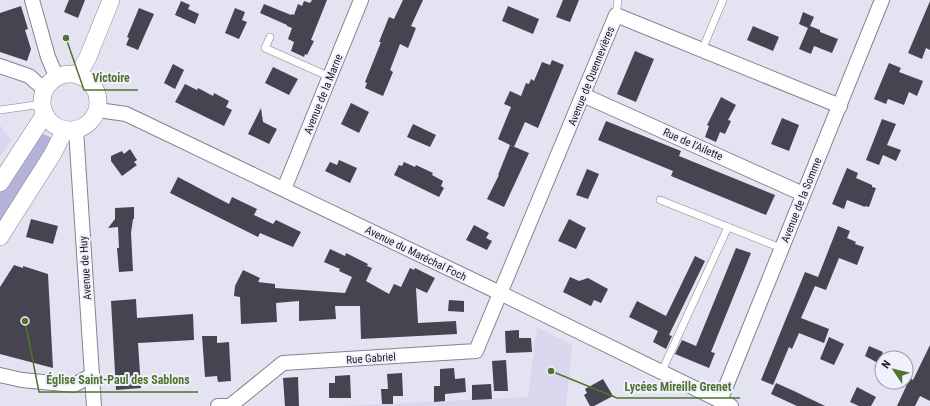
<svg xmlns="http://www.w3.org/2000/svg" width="930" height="406" viewBox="0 0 930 406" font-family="'Roboto Condensed',sans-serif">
  <rect width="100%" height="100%" fill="#e4e3f2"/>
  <g fill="#d8d7ed">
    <path d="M0,125L11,140L0,156Z"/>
    <path d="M537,327L572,345L566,406H343L528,397Z"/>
  </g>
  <path fill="#b5b2da" d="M41,134C47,135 50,136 53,141L0,228V192L36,138Z"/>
  <g fill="#454450">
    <path d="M69,0H85L78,18L64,12Z"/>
    <path d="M312,0H327L311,40L314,41L307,55L305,54L304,57L291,51L294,42L288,39L292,28L287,26V25L260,13L264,4L291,15L292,14L294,15L298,4L302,6L304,1L310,3Z"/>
    <path d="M403,0H423L411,26L416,28L408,48L400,44L390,70L393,72L383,96L365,88L367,83L365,82L381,42H379L389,17L394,19Z"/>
    <path d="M563,0H579L570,22L556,17Z"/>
    <path d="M181,1L190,5L188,9L199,14L195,24L175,15Z"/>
    <path d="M930,1V50L926,48L922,59L908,53Z"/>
    <path d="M21,6L28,29L25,30L31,49L27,61L0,52V13Z"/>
    <path d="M508,6L539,19L533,34L502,21Z"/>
    <path d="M139,8L154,14L138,50L126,45L129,38L127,37Z"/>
    <path d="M235,8L245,12L242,20L247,22L239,39L225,33Z"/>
    <path d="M803,12L814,17L810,26L820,30V32L838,39L832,53L814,46L811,54L799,49L808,28L799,24Z"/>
    <path d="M753,26L779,37L773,51L747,40Z"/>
    <path d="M635,51L654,59L636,102L617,94Z"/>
    <path d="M552,60L564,65L538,128L525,122L514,147L498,139L511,107L504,104L510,91L521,96L526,83L529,84L531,79L534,81L542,62L550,65Z"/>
    <path d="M889,63L901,68L899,72L923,81L917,96L909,92L904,105L888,99L886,104L874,99Z"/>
    <path d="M173,64L184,70L175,89L164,83Z"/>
    <path d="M273,67L298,79L289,95L265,83Z"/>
    <path d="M185,84L197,90L198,88L213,96L214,93L229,101L226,107L232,110L224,126L175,102Z"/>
    <path d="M721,97L736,105L728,120L731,121L725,134L720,132L716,142L705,137L709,126L707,125Z"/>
    <path d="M351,103L369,112L359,133L341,124Z"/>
    <path d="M261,108L263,122L277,129L269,144L248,134Z"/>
    <path d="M782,118L799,125L789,151L771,144Z"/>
    <path d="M882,119L896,124L887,145L901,150L896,161L883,155L879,165L866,160Z"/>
    <path d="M606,121L681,151L679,156L775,195L766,215L671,176L673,171L598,140Z"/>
    <path d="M413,124L436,135L430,147L407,137Z"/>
    <path d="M510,145L529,153L504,207L487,199L499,175H498Z"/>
    <path d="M130,149L137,160L134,162L137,165L122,176L111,161V156L122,151L124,154Z"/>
    <path d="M339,160L357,168L350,183L325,171L330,162L337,165Z"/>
    <path d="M404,162L415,167L416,165L433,173L432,175L443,181L441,186L444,188L439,197L394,175L399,165L402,166Z"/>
    <path d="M847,168L858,173L856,178L872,185V187L876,188L869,207L865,206V207L847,200L844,209L832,204Z"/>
    <path d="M587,169L599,174L588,199L576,195Z"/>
    <path d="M178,177L229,204L232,197L257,209L254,215L273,224L276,220L301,232L293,247L260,233L258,237L170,193Z"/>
    <path d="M134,207V219H133L131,233L133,271L119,272L117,248H119L118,227L108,228L115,219V208Z"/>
    <path d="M31,219L58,226L53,244L26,237Z"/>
    <path d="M569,219L586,228L576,249L558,241Z"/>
    <path d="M474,225L489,233L486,238L492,241L487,250L466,240Z"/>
    <path d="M838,226L850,231L847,238L856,242L855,244L864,247L857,265L839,258L826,290L815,286L801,318L829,329L824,343L799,333L792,349L789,347L773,385L761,380L805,272L818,277Z"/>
    <path d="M736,248L751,253L711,352L715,353L709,368L675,354L682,340L696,346Z"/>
    <path d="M330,249L345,256L346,253L368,264L367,266L372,268L366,281L389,294L394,284L401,287L410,268L414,270L415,268L435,278L427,293L416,288L418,323L456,321L457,334L361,339L360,306H335L336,319L299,321V301L276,303L277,322L241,324L240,297L234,296L235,286L243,270L260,278L258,282L275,284V288L345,293L352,277L339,271L340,269L324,262Z"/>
    <path d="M695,256L705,261L669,335L672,336L666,349L653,342L658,331L629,317L637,301L666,316Z"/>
    <path d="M14,265L23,268V266L48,274L53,368L0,354V287Z"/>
    <path d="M570,277L579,281L588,278L608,289L601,303L594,300L591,306L563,292Z"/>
    <path d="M136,299L137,318L193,314L194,340L138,343L141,388L116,390L111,301Z"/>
    <path d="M449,300L464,301V312L448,311Z"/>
    <path d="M519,330V338H531L532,352L506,353L505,331Z"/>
    <path d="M202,336H217V343L229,342L231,381L218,382L217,376L205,377Z"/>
    <path d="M829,337L844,344L834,365L820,359Z"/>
    <path d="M930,345V401L920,396L915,406H897L910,378L913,380Z"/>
    <path d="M869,346L883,352L878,363L865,356Z"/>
    <path d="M506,360L508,391H494L492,361Z"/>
    <path d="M454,368L455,379L465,378L466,392L445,394V401L434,402V386H440V369Z"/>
    <path d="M402,373L403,396H393V404H382L381,389H388L387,374Z"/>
    <path d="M350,375L351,398H329V383H335V376Z"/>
    <path d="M298,377L299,406H285L283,378Z"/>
    <path d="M603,379L613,396L594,406H590L584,395L587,393L585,389Z"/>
    <path d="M776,383L794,391L825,406H797L771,394Z"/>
    <path d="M491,384L492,399L472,400V385Z"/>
    <path d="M857,387L876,397L871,406H859L850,402Z"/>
  </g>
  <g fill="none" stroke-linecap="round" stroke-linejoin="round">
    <defs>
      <g id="service">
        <path d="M616,15L618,0"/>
        <path d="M270,37L265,48L330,77"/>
        <path d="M702,50L723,0"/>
        <path d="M0,110L42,104"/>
        <path d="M660,200L781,248"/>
        <path d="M661,373L728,227"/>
      </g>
      <g id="minor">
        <path d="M32,0L48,57L57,78"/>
        <path d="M0,66L29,76L45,90"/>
        <path d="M583,95L803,194"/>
        <path d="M98,110L126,114L500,293L731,406"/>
        <path d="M76,130L94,406"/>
        <path d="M284,189L361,0"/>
        <path d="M0,375L22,380L74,385L92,375"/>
        <path d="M720,401L882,0"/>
        <path d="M218,406H230L283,363L476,351L616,15L840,106"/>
      </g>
      <g id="tertiary">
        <circle cx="70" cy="102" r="28"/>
        <path d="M78,75L88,57L111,0"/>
        <path d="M0,183L45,114"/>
        <path d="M0,237L52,155L65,130"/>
      </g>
    </defs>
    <use href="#service" stroke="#848390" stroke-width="8"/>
    <use href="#minor" stroke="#848390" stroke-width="16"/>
    <use href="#tertiary" stroke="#848390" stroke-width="18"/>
    <use href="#service" stroke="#fff" stroke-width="7"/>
    <use href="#minor" stroke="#fff" stroke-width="14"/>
    <use href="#tertiary" stroke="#fff" stroke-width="17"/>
  </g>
  <g text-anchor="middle" stroke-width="4" stroke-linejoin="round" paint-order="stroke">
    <g font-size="11" fill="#1c1b21" stroke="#f1f1fd">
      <text transform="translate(591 76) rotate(-68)" y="4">Avenue de Quennevières</text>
      <text transform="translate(323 94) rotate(-68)" y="4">Avenue de la Marne</text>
      <text transform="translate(693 144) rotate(24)" y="4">Rue de l'Ailette</text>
      <text transform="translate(801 200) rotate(-68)" y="4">Avenue de la Somme</text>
      <text transform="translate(416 253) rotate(26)" y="4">Avenue du Maréchal Foch</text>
      <text transform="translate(85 268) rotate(-94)" y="4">Avenue de Huy</text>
      <text transform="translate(371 358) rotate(-4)" y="4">Rue Gabriel</text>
    </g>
  </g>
  <path fill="none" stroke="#50742d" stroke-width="1.5" d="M66 38L84 90H138M25 321L39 392H198M551 371L617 398H740"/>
  <g fill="#50742d" stroke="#f1f1fd" stroke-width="1.5">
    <circle cx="66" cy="38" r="4"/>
    <circle cx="25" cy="321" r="4"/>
    <circle cx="551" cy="371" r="4"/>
  </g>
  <g font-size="12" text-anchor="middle" font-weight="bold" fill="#50742d" stroke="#f1f1fd" stroke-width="4" stroke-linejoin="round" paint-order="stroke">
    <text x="111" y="82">Victoire</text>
    <text x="118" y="384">Église Saint-Paul des Sablons</text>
    <text x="678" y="391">Lycées Mireille Grenet</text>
  </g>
  <g transform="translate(894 370) rotate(305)"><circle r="19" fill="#f1f1fd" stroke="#9c9ba5"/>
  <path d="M0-3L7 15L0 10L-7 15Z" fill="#50742d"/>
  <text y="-6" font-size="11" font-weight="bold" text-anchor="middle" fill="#1c1b21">N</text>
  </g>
</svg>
